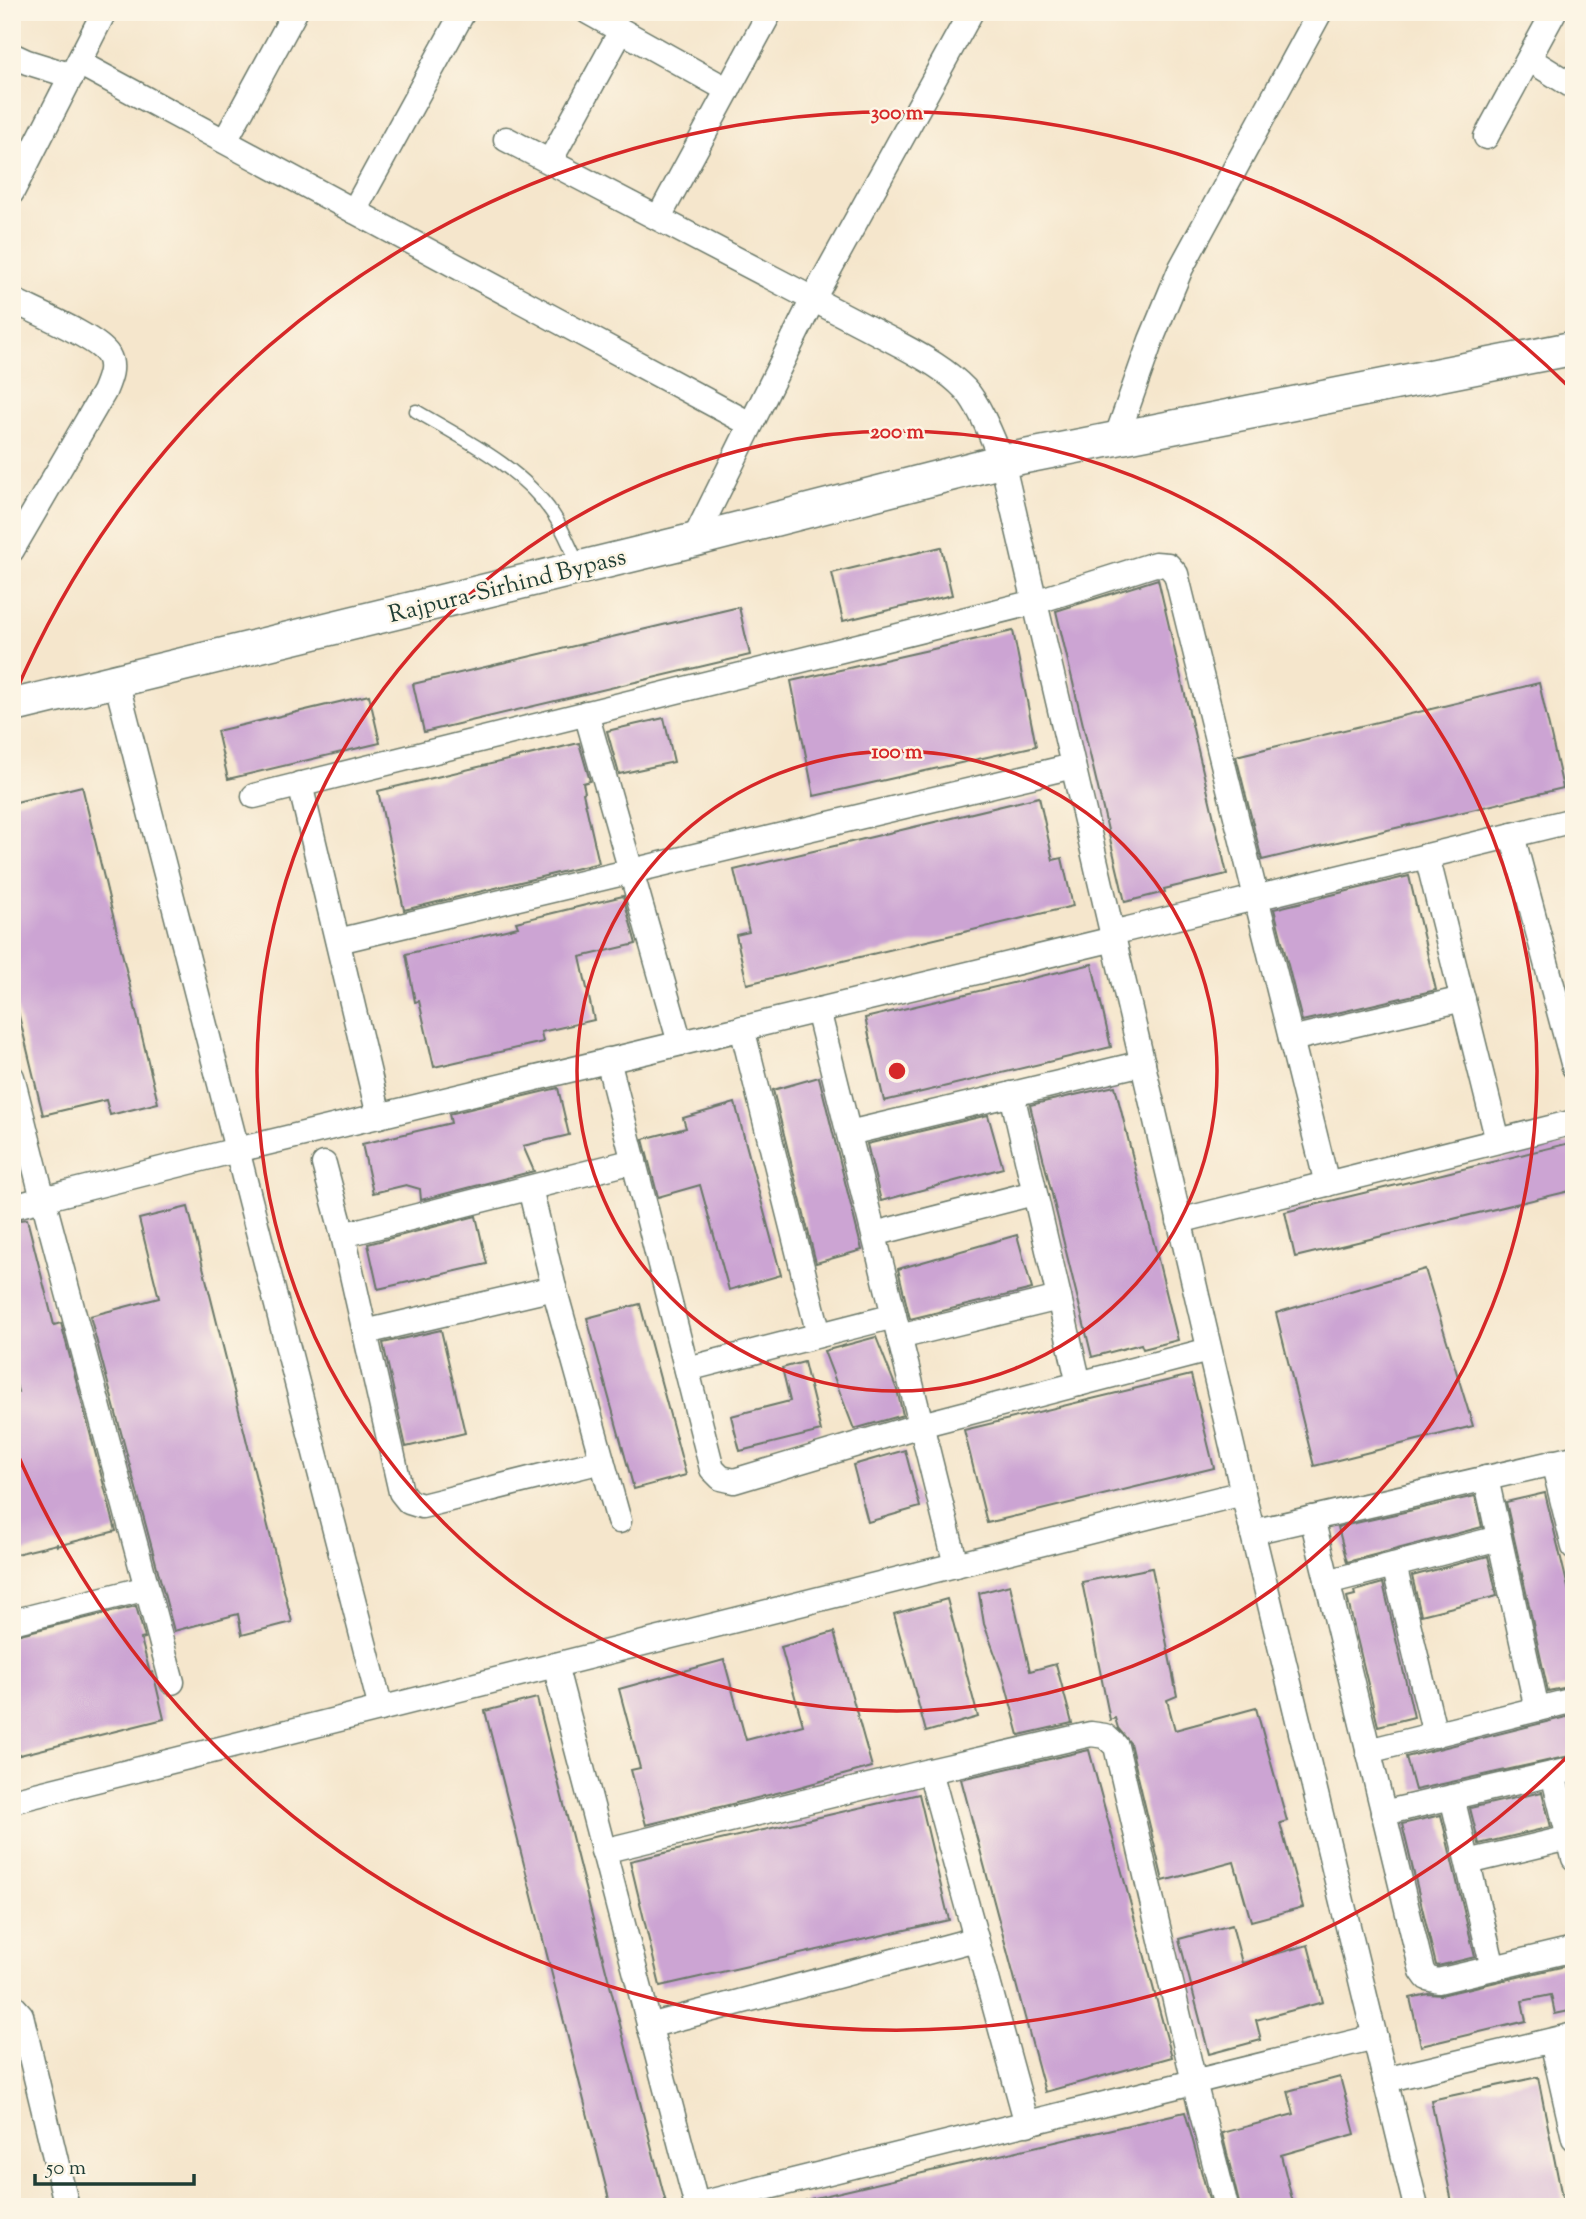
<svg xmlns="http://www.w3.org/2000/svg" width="1586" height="2219" viewBox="0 0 1586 2219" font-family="'Sorts Mill Goudy',serif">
  <rect width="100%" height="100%" fill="#fcf5e5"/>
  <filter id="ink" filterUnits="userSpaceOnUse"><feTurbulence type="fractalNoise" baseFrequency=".0143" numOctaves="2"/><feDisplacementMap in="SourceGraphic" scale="14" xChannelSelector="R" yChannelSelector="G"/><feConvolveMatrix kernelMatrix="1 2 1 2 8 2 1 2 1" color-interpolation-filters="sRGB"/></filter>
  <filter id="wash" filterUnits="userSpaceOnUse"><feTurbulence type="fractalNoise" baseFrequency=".00686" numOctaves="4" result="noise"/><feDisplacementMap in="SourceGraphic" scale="28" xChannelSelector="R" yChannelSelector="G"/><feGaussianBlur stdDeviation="1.57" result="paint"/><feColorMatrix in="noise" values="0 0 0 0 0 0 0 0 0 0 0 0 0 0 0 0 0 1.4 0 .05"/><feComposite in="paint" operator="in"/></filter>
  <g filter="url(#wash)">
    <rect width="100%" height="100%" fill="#f5e6cc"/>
    <g id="blocks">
      <g fill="#cca4d3">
        <path d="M941,547L952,595L843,621L832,573Z"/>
        <path d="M1158,579L1227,874L1164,889L1165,892L1125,902L1056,611Z"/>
        <path d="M739,607L750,655L424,732L413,684Z"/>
        <path d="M1013,631L1036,746L814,796L791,681Z"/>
        <path d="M1539,683L1563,788L1262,860L1236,756Z"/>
        <path d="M369,695L380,743L228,779L217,731Z"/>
        <path d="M664,718L674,762L619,774L607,731Z"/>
        <path d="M579,743L590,781L583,783L585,792L583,793L599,863L404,910L378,791Z"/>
        <path d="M82,786L158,1103L110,1115L106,1100L43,1115L12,987V803Z"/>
        <path d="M1039,797L1053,860L1062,858L1073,906L747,984L736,935L749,932L734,870Z"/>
        <path d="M1409,876L1436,990L1302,1021L1274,909Z"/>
        <path d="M623,896L636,944L580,957L594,1020L541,1032L543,1042L434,1067L419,1001L415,1002L406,954L518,927L516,922Z"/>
        <path d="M1092,964L1111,1047L884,1101L865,1018Z"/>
        <path d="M819,1077L862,1250L816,1263L773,1090Z"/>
        <path d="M1115,1086L1178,1340L1143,1349L1141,1344L1092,1357L1030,1105Z"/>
        <path d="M558,1088L569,1135L523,1146L534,1171L421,1200L420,1189L406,1185L373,1193L362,1144L451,1123L449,1114Z"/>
        <path d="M735,1103L781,1275L729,1290L700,1185L658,1197L643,1139L686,1128L683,1118Z"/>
        <path d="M988,1115L1003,1168L881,1201L867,1144Z"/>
        <path d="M1574,1142V1190L1295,1257L1285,1212Z"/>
        <path d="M188,1207L292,1622L242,1635L238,1614L174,1631L90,1316L159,1298L139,1219Z"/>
        <path d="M476,1216L487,1264L378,1289L368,1244Z"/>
        <path d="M27,1219L54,1325L61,1323L116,1531L57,1546V1544L12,1555V1393L18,1392L12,1368V1221Z"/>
        <path d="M1017,1235L1032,1289L910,1319L898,1269Z"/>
        <path d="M1425,1269L1473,1426L1314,1466L1276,1313Z"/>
        <path d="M640,1304L686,1475L634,1489L587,1318Z"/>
        <path d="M441,1330L465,1433L406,1447L383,1343Z"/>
        <path d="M876,1337L897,1390L903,1415L854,1429L824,1351Z"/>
        <path d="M804,1362L821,1431L740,1451L731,1416L790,1401L782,1368Z"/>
        <path d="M1191,1375L1214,1468L987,1523L964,1430Z"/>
        <path d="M905,1450L920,1507L868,1522L853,1465Z"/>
        <path d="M1545,1493L1574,1612V1686L1548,1691L1506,1502Z"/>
        <path d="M1475,1496L1482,1527L1347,1562L1338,1527Z"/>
        <path d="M1488,1556L1497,1596L1421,1615L1412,1576Z"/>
        <path d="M1152,1568L1177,1696L1167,1700L1175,1730L1256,1708L1287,1821L1280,1823L1303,1907L1251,1921L1234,1862L1163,1881L1130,1743L1118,1728L1115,1718L1110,1720L1082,1582Z"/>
        <path d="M1383,1583L1414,1717L1378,1726L1347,1597L1355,1595L1354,1591Z"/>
        <path d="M1010,1585L1030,1671L1056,1664L1072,1723L1019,1735L1004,1679L984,1624L979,1593Z"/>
        <path d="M947,1599L978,1717L926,1732L894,1614Z"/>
        <path d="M136,1606L145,1638L141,1639L150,1673L153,1672L164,1719L12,1757V1636Z"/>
        <path d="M834,1632L872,1767L785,1791L646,1825L631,1770L640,1768L619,1689L724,1660L746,1740L750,1739L803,1725L781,1647Z"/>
        <path d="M537,1698L587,1896L667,2207H611L485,1711Z"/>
        <path d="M1574,1715V1755L1415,1790L1406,1757Z"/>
        <path d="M1089,1750L1172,2057L1045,2092L961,1779Z"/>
        <path d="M1542,1792L1551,1827L1479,1844L1470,1808Z"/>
        <path d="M919,1794L949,1920L660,1986L630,1861Z"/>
        <path d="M1441,1815L1475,1957L1438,1966L1436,1965L1402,1824Z"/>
        <path d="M1232,1925L1242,1963L1308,1945L1323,2002L1256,2020L1261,2040L1209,2054L1179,1939Z"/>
        <path d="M1574,1964V2010L1555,2014L1551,1995L1522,2001L1526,2021L1421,2046L1410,1998L1428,1994L1441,1995Z"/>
        <path d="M1340,2077L1355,2134L1281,2155L1294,2207H1240L1222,2133L1294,2114L1288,2091Z"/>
        <path d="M1538,2077L1564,2207H1453L1431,2100Z"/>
        <path d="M1185,2112L1211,2207H807L806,2200Z"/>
      </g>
    </g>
  </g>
  <g filter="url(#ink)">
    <use href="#blocks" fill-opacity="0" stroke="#6a7869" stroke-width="2"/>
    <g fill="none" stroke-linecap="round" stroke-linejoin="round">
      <defs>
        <path id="service" d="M416,411C465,440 520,466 553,514C564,530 571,550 580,567"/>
        <g id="minor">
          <path d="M588,12L728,90"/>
          <path d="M12,55L27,62L72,76"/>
          <path d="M1529,59L1574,87"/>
          <path d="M79,63L750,424"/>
          <path d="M1486,137L1554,12"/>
          <path d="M506,139L897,343C921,356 946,369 965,389C980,405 993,440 1002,461L1243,1493L1416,2207"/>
          <path d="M225,141L295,12"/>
          <path d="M550,161L621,31"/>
          <path d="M12,192L104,12"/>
          <path d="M354,211L463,12"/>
          <path d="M659,217L770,12"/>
          <path d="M12,300C33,311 97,337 108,355C115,367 109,380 104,392L12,550"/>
          <path d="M1116,439L1151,340L1181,268L1320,12"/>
          <path d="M694,540L813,299L971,12"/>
          <path d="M116,680L381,1709"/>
          <path d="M586,713L680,1043"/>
          <path d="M300,784L379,1116"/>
          <path d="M254,796L1035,602L1155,564L1168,565L1176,574L1327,1184"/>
          <path d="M1512,835L1574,1067"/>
          <path d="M1427,856L1498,1141"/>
          <path d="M1112,933L1574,820"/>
          <path d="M338,941L1073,766"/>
          <path d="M818,1010L956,1565"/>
          <path d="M742,1028L819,1335"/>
          <path d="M1291,1039L1463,999"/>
          <path d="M608,1060L712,1469L721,1478L734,1481L921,1425L1209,1350"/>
          <path d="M12,1077L43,1199L237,1150L1114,939"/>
          <path d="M1012,1094L1079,1384"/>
          <path d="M849,1133L1143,1063"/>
          <path d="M324,1164L343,1235L401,1492L409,1502L422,1506L602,1461"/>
          <path d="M12,1207L43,1199L172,1682"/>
          <path d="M1179,1221L1574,1122"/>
          <path d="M874,1234L1034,1193"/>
          <path d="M343,1235L634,1161"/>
          <path d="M554,1288L619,1521"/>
          <path d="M365,1332L554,1288L530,1188"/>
          <path d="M899,1337L1059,1298"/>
          <path d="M687,1369L894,1316"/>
          <path d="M1553,1462L1574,1547"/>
          <path d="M1486,1478L1537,1709"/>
          <path d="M1312,1518L1422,1971L1427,1978L1438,1981L1574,1949"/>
          <path d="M1252,1532L1574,1458"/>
          <path d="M1394,1565L1435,1735"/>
          <path d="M1327,1582L1499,1538"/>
          <path d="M12,1622L147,1588"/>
          <path d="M555,1665L697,2207"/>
          <path d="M1368,1751L1574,1700"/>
          <path d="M930,1771L1027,2124"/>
          <path d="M1553,1774L1574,1858"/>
          <path d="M1452,1797L1493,1968"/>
          <path d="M12,1801L1243,1493"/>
          <path d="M1383,1813L1574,1769"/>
          <path d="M603,1851L930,1771L1091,1734L1105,1736L1116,1746L1194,2082L1226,2207"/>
          <path d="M1468,1862L1569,1838"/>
          <path d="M12,2005L21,2015L67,2207"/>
          <path d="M649,2026L976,1939"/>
          <path d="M1552,2041L1574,2138"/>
          <path d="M1385,2080L1574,2035"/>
          <path d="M696,2205L1375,2037"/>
        </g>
        <path id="secondary" d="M12,706L694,540L1002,461L1574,348"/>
      </defs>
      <use href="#service" stroke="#6a7869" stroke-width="15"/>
      <use href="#minor" stroke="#6a7869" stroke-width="27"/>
      <use href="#secondary" stroke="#6a7869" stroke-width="36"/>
      <use href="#service" stroke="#fff" stroke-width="12"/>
      <use href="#minor" stroke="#fff" stroke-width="24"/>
      <use href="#secondary" stroke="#fff" stroke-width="33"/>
    </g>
  </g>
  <g fill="none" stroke="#d62828" stroke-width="3.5">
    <circle cx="897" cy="1071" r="320"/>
    <circle cx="897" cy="1071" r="640"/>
    <path d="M1569 1755A959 959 0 0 1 14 1446M14 696A959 959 0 0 1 1569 387"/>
  </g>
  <g text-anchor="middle" stroke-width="5" stroke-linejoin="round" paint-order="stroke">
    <g font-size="24" fill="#1f3d34" stroke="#fcf5e5">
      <text transform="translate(507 585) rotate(-14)" y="8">Rajpura-Sirhind Bypass</text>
    </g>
  </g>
  <circle cx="897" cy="1071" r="10" fill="#d62828" stroke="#fcf5e5" stroke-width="3.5"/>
  <g font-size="21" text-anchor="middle" font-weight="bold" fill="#d62828" stroke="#fcf5e5" stroke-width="5" stroke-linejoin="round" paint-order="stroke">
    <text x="897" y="119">300 m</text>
    <text x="897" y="438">200 m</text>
    <text x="897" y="758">100 m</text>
  </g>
  <rect width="1586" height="2219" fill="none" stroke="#fcf5e5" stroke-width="42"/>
  <path d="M35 2174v10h159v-10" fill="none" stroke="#1f3d34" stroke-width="3.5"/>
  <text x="46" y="2174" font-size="21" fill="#1f3d34" stroke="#fcf5e5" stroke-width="5" paint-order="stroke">50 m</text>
</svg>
